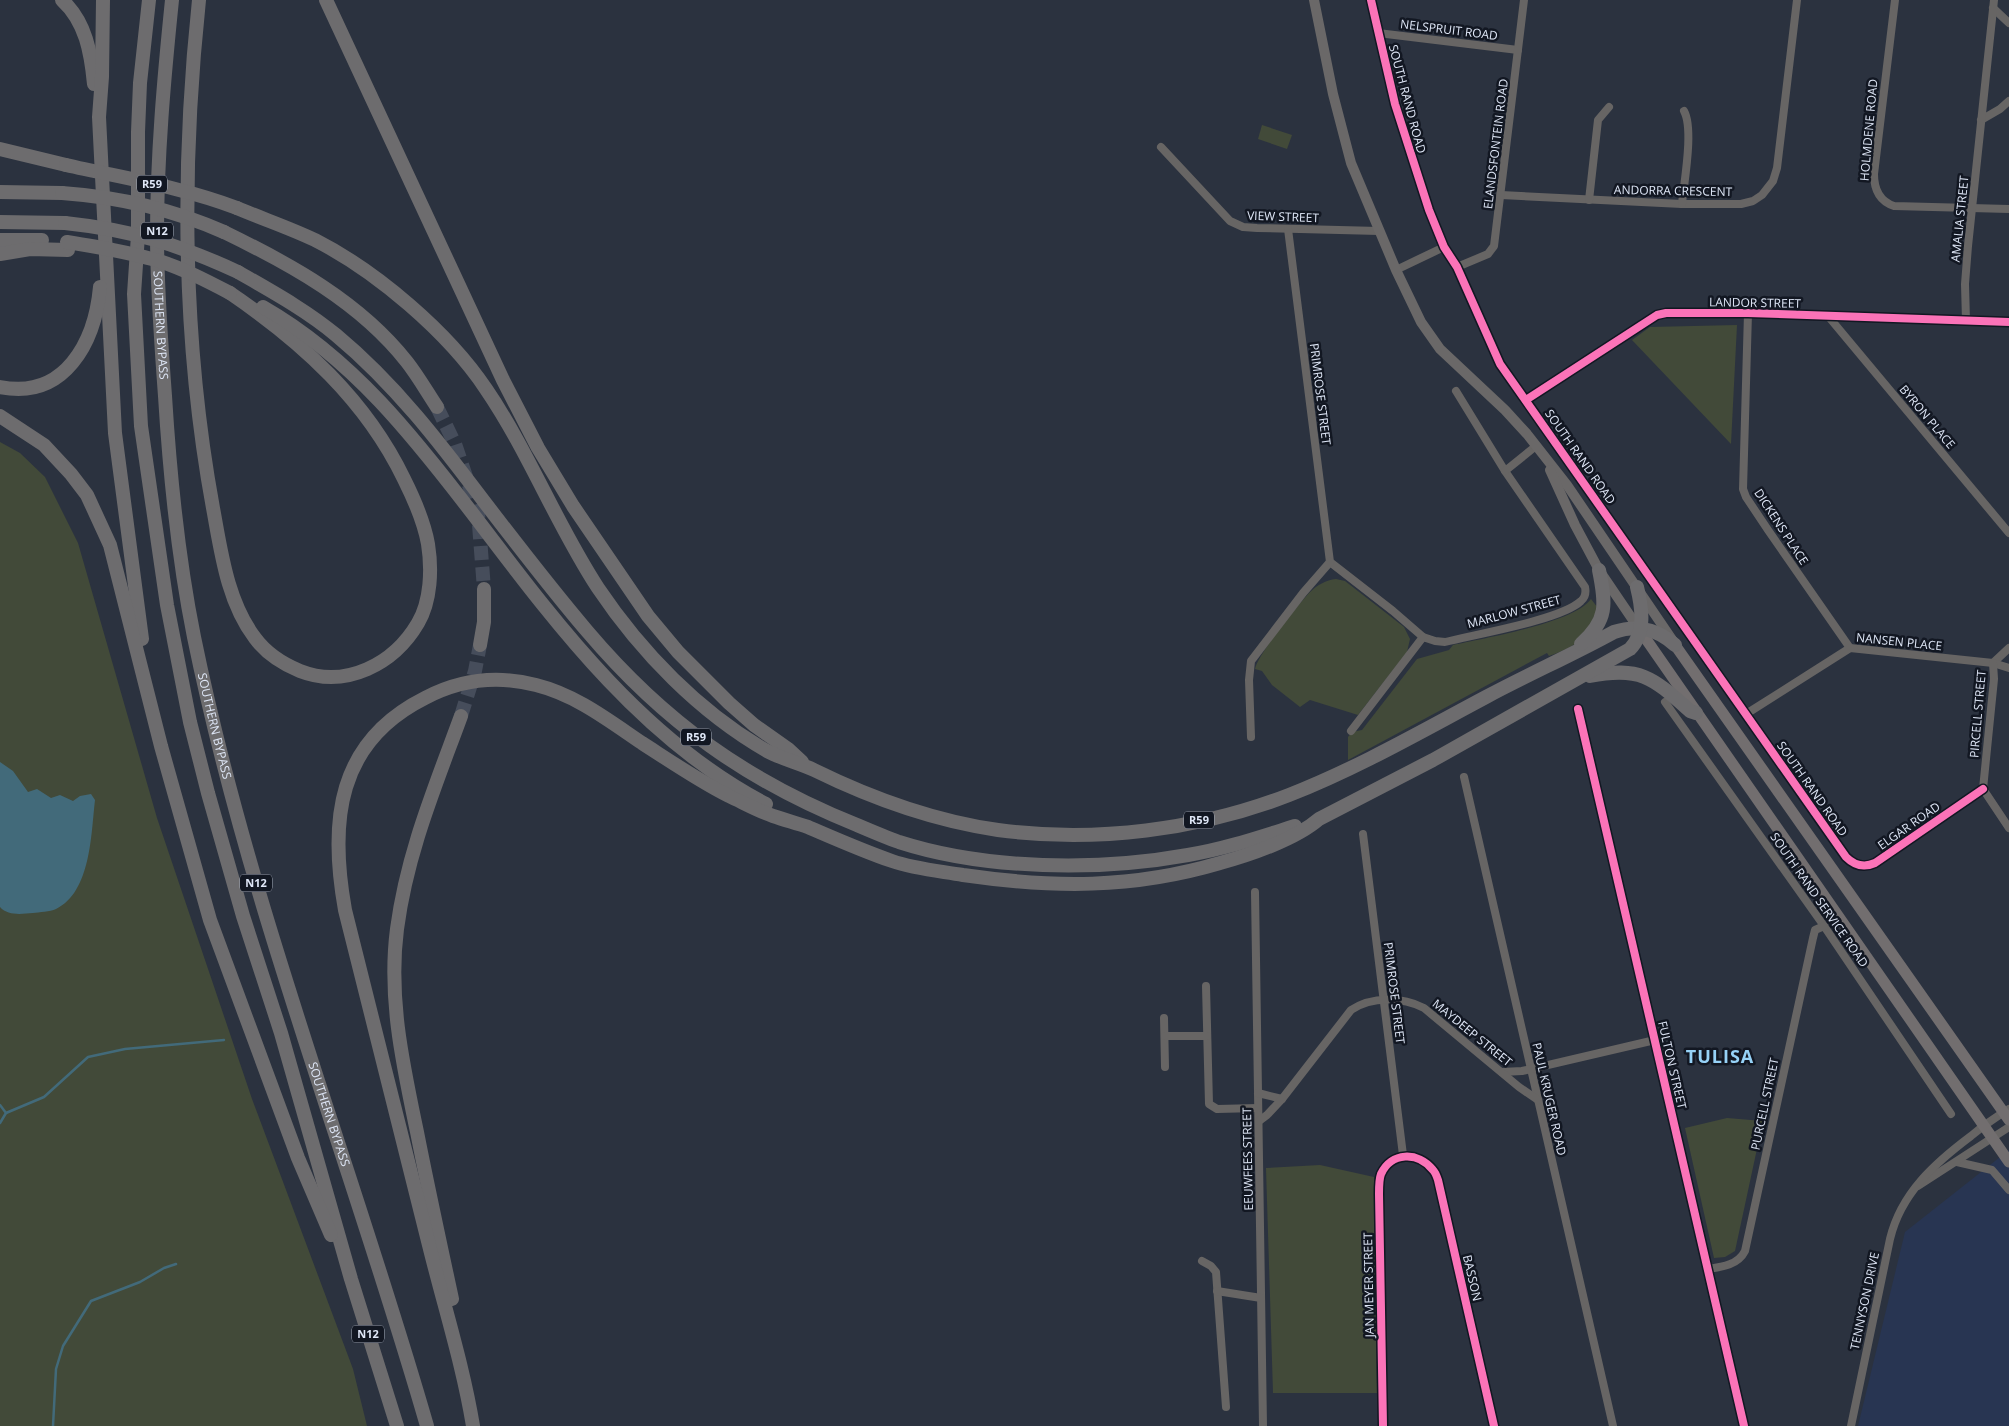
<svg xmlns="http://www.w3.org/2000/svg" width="2009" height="1426" viewBox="0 0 2009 1426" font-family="'Open Sans',sans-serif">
  <rect width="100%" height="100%" fill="#2b323f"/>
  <path fill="#283552" d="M2009,1150V1426H1858L1905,1232Z"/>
  <g fill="#424a39">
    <path d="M1262,125L1292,135L1287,149L1258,139Z"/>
    <path d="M1737,325L1731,444L1632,340L1650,327Z"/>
    <path d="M0,442L20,453L45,477L78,543L157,818L252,1099L353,1369L367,1426H0Z"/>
    <path d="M1336,579L1345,581L1404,627L1410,639L1407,652L1358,715L1310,700L1300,707L1272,685L1262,671L1255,669C1258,654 1297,606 1309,593C1317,585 1326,580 1336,579Z"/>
    <path d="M1591,599L1601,612C1583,638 1581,645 1549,656L1547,653L1348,760V737L1352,732L1362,730L1417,659L1449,650L1453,645C1484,638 1574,623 1591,599Z"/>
    <path d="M1727,1118L1763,1121L1735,1251L1725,1257L1714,1258L1685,1128Z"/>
    <path d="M1320,1165L1374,1177L1377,1393H1273L1266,1168Z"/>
  </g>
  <path fill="#426a7a" d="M0,762L13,771L28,792L37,789L51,798L60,795L73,801L80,796L91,794L95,800C91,834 91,892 56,909C50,912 39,912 33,913C21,914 8,916 0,907Z"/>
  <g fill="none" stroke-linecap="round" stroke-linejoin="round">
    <g stroke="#426a7a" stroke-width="2.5">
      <path d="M0,1105L6,1113L44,1097L88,1057L125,1049L224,1040"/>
      <path d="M0,1123L6,1113"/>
      <path d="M53,1426L56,1369L63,1346L91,1301L140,1282L164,1268L176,1264"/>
    </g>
    <g stroke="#464d5b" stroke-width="14" stroke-dasharray="14 7" stroke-linecap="butt">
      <path d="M437,407L455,444L478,512L484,589"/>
      <path d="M461,716L475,671L480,645"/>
    </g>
    <g stroke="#676564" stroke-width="8">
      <path d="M1371,0L1395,104L1429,210L1444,247L1457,267L1500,364L1846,857C1855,866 1864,868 1875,863L1983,789"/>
      <path d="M1895,0L1874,174C1874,189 1879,201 1894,206L2009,209"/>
      <path d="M1993,8L2009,23"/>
      <path d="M1378,33L1518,50"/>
      <path d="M1981,120L2000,109L2009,101"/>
      <path d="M1161,147L1230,221L1243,227L1257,228L1379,231"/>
      <path d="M1501,195L1682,204H1741L1753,201L1762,195L1773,181L1777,168L1797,0"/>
      <path d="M1589,200L1598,120L1609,107"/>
      <path d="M1682,204C1684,182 1694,129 1684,111"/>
      <path d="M1288,229L1330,562L1393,611L1423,637L1435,641L1445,642C1476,634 1561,620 1581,601C1586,597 1586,592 1585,587L1505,471L1456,391"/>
      <path d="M1457,267L1488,254L1494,246L1524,0"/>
      <path d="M1396,270L1444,247"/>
      <path d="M1748,313L1743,489L1746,497L1768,530L1850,648"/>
      <path d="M1828,316L2009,533"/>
      <path d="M1966,321L1965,284L1968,246L1994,0"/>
      <path d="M1526,400L1657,315L1666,313H1748L2009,322"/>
      <path d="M1505,471L1536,446"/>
      <path d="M1993,663L2009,648"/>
      <path d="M1665,702L1824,926L1951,1114"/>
      <path d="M1578,709L1744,1426"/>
      <path d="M1746,714L1850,648L1993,663L2009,668"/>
      <path d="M1351,731L1423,637"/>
      <path d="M1251,737L1249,680L1251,661L1303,593L1330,562"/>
      <path d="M1464,777L1613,1426"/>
      <path d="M1983,789L1994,679L1993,663"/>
      <path d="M1983,789L2009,828"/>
      <path d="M1363,834L1403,1155"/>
      <path d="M1255,892L1263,1426"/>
      <path d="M1206,986L1209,1104L1217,1109L1258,1108"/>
      <path d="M1164,1018L1165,1067"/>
      <path d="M1165,1036H1207"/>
      <path d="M1502,1072L1522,1071L1655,1040"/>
      <path d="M1258,1093L1282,1099"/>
      <path d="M1259,1121L1267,1115L1282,1099L1351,1010C1372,996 1402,997 1424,1008L1519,1087L1538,1100"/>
      <path d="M1957,1162L1992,1170L2009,1190"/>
      <path d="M1918,1186L2009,1127"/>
      <path d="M1202,1261L1211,1266L1216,1272L1226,1407"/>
      <path d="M1708,1269C1722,1267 1738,1265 1745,1251L1813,938L1815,930L1824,926"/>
      <path d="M1217,1291L1261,1298"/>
      <path d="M1383,1426L1379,1194C1379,1188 1379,1179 1381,1174C1391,1152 1418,1151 1433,1170C1435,1172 1437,1177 1438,1180L1494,1426"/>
      <path d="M1851,1426L1890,1239C1901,1193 1935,1163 1971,1136C1983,1126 1996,1117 2009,1109"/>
    </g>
    <g stroke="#6a6868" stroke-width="10">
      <path d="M1314,0L1333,94L1351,163L1396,270L1421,322L1440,349L1505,410L1527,434L1567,485L1673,641"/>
      <path d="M1550,470L1575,525L1599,570L1639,629"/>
    </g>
    <g stroke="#726e6f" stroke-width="11">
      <path d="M1639,629L2009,1162"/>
      <path d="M1675,645L2009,1120"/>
    </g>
    <g stroke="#6d6c6e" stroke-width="14">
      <path d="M62,0C86,22 91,53 94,84"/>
      <path d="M103,0L102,77L99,117L115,433L142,639"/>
      <path d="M149,0L140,83L138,132V235L134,294L141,426L167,605L190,722L208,793L243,916L281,1033L351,1279L397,1426"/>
      <path id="s1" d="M172,0C164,78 157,156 157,235C157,288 161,342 165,396C170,477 178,558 194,637C249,906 351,1162 427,1426"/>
      <path d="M199,0C181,170 182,339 213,508C221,551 227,601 255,638C266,653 283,664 300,671C346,689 394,664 418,623C431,601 432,569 428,544C424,521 414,499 404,479C366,400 302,342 230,293"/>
      <path d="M326,0L503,380L538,448L573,506L648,616L678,652L729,703L754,725L788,749L802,762"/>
      <path d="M0,149L66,165"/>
      <path d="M0,192L62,193"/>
      <path d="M237,208C263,219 290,228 315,240C376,271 448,332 486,389C529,452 556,524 598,588C641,652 699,712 767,751C782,759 799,763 814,770C871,798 935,821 998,830C1095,843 1199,830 1289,795C1358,768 1422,731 1486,697C1529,674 1572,655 1614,632C1638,624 1657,629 1675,645"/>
      <path d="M0,222L65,223"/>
      <path d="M224,232C290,264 360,302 407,362C418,376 427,392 437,407"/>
      <path d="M0,240H42"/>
      <path d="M0,254L30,249L68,250"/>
      <path d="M238,272C271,291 306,310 336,335C395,384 440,443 486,504C519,547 552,590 587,631C664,722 747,781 857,825C871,831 885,837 899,842C986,870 1099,871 1188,855C1225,849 1260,837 1295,826"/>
      <path d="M263,307C352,358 414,437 476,518C558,626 643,740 766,804"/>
      <path d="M0,387C65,400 95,342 100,287"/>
      <path d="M0,416L44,445L71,474L87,495L110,545L161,746L210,920L298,1158L331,1235"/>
      <path d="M1581,644C1608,620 1606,604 1599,570"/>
      <path d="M480,645L484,622V589"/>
      <path d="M1590,676C1641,666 1653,678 1690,711L1696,713"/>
      <path d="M452,1299C440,1243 428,1188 417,1132C403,1065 388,998 397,929C407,853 435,787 461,716"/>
      <path d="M473,1426C463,1365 444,1306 429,1245C401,1134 373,1022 345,910C329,821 337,742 425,698C461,679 497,675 536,685C576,695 608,720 642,743C670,761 699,781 729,796C744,803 758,811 773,816C785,820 796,823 808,827C836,839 863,851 892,861C915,869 940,871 963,875C1053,888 1132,889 1220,863C1250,855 1296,839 1319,819L1433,760L1630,649C1646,633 1642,607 1637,587"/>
    </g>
    <g stroke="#6d6c6e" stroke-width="14">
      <path d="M66,165C123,178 182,187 237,208"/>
      <path d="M62,193C118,197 172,209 224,232"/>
      <path d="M65,223C131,230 178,244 238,272"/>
      <path d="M67,242C98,247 129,252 159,261C184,269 207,281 230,293"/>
    </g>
    <defs>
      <g id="cycleway">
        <path d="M1371,0L1395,104L1429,210L1444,247L1457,267L1500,364L1846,857C1855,866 1864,868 1875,863L1983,789"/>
        <path d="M1526,400L1657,315L1666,313H1748L2009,322"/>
        <path d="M1578,709L1744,1426"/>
        <path d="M1383,1426L1379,1194C1379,1188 1379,1179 1381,1174C1391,1152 1418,1151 1433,1170C1435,1172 1437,1177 1438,1180L1494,1426"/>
      </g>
    </defs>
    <use href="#cycleway" stroke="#121722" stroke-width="11"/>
    <use href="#cycleway" stroke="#fb73b8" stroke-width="8"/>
  </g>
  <g text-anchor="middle" stroke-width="5" stroke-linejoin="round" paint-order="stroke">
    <g fill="#121722" stroke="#a2a9b7" stroke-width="1">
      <rect x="137" y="175.5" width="30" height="17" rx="4"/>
      <rect x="141" y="222.5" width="32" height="17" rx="4"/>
      <rect x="681" y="728.5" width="30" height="17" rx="4"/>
      <rect x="1184" y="811.5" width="30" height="17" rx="4"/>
      <rect x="240" y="874.5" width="32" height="17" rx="4"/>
      <rect x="352" y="1325.5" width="32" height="17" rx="4"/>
    </g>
    <g font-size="11" font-weight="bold" fill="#dfe7f7">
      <text x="152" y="188">R59</text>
      <text x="157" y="235">N12</text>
      <text x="696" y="741">R59</text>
      <text x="1199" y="824">R59</text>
      <text x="256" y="887">N12</text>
      <text x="368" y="1338">N12</text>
    </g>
    <g font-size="12" fill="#dfe7f7" stroke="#121722">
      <text transform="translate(1449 30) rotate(7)" y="4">NELSPRUIT ROAD</text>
      <text transform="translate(1407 99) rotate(75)" y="4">SOUTH RAND ROAD</text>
      <text transform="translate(1869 130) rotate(-85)" y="4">HOLMDENE ROAD</text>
      <text transform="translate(1496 144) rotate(-83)" y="4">ELANDSFONTEIN ROAD</text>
      <text transform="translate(1673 191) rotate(1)" y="4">ANDORRA CRESCENT</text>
      <text transform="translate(1283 217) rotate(2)" y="4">VIEW STREET</text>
      <text transform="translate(1960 219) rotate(-84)" y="4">AMALIA STREET</text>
      <text transform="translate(1755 303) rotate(1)" y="4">LANDOR STREET</text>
      <text dy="4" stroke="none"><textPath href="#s1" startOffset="326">SOUTHERN BYPASS</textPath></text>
      <text transform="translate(1320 394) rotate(83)" y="4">PRIMROSE STREET</text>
      <text transform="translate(1927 417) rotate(50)" y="4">BYRON PLACE</text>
      <text transform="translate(1580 457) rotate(55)" y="4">SOUTH RAND ROAD</text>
      <text transform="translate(1781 527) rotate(57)" y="4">DICKENS PLACE</text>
      <text transform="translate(1514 612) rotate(-15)" y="4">MARLOW STREET</text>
      <text transform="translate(1899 642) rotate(6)" y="4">NANSEN PLACE</text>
      <text transform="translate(1978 714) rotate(-85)" y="4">PIRCELL STREET</text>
      <text dy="4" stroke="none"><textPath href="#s1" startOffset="731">SOUTHERN BYPASS</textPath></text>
      <text transform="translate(1812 789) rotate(55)" y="4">SOUTH RAND ROAD</text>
      <text transform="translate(1909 826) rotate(-35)" y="4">ELGAR ROAD</text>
      <text transform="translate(1819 900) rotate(55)" y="4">SOUTH RAND SERVICE ROAD</text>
      <text transform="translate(1394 993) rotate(83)" y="4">PRIMROSE STREET</text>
      <text transform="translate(1472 1033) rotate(39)" y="4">MAYDEEP STREET</text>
      <text transform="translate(1672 1065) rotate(77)" y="4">FULTON STREET</text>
      <text transform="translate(1549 1099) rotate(77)" y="4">PAUL KRUGER ROAD</text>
      <text transform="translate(1765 1104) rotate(-78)" y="4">PURCELL STREET</text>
      <text dy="4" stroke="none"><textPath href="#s1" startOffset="1136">SOUTHERN BYPASS</textPath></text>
      <text transform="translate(1248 1159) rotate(-91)" y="4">EEUWFEES STREET</text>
      <text transform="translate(1472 1278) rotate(77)" y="4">BASSON</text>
      <text transform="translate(1369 1285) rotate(-91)" y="4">JAN MEYER STREET</text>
      <text transform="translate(1865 1301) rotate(-78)" y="4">TENNYSON DRIVE</text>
    </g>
    <g font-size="18" font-weight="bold" letter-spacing="1" fill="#96d2f7" stroke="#121722">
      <text x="1720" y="1063">TULISA</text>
    </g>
  </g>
</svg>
